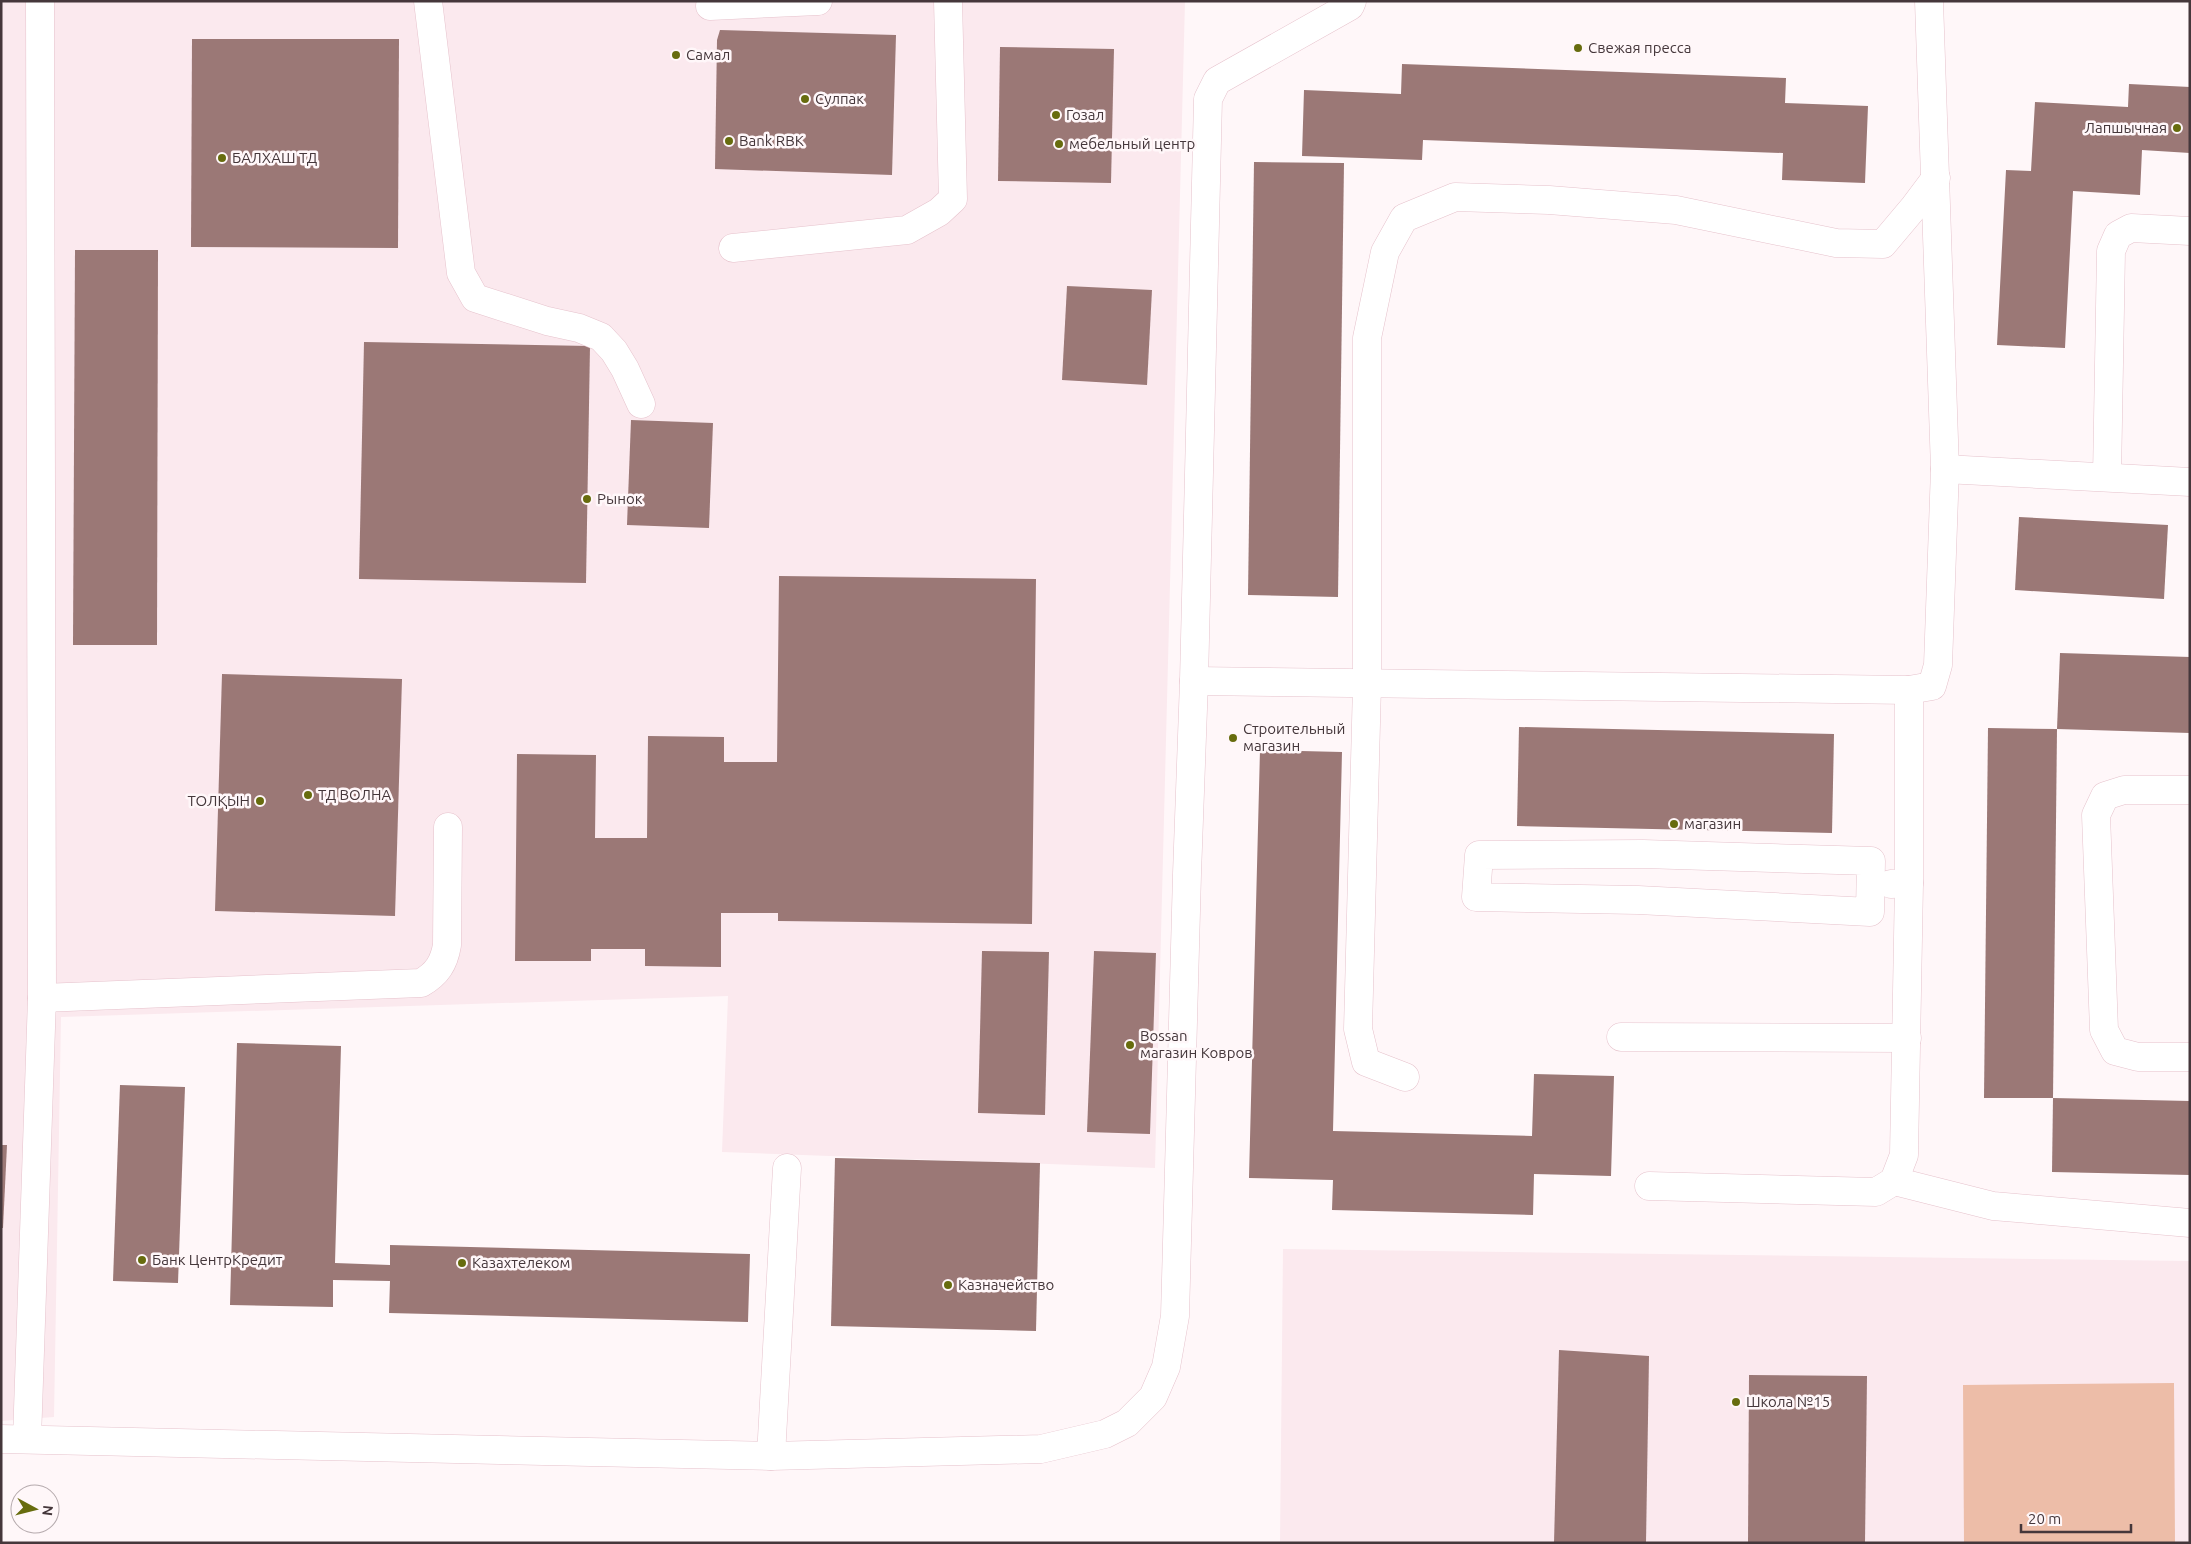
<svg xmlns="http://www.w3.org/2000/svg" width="2191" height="1544" viewBox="0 0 2191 1544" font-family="Ubuntu,sans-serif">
  <rect width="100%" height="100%" fill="#fff7f9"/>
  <g fill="#fbe9ee">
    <path d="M1,1H1185L1155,1168L722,1152L728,996L61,1017L54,1417L1,1421Z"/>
    <path d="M1283,1249L2190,1261V1543H1280Z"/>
  </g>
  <path fill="#edbda8" d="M2174,1383L2175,1543H1964L1963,1385Z"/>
  <g fill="#9b7876">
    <path d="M720,30L896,35L892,175L715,169L717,40Z"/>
    <path d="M192,39H399L398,248L191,247Z"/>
    <path d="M1000,47L1114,49L1111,183L998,181Z"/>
    <path d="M1402,64L1786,78L1785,103L1868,106L1865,183L1782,180L1783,153L1423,140L1422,160L1302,156L1304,90L1401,94Z"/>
    <path d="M2129,84L2190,87V153L2142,150L2140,195L2073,191L2065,348L1997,345L2006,170L2031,171L2035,102L2128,107Z"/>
    <path d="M1254,162L1344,163L1338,597L1248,595Z"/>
    <path d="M75,250H158L157,645H73Z"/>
    <path d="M1067,286L1152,290L1147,385L1062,380Z"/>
    <path d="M364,342L590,346L586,583L359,579Z"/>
    <path d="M631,420L713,423L709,528L627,525Z"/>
    <path d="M2019,517L2168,525L2164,599L2015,590Z"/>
    <path d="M779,576L1036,579L1032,924L778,921V913H721V967L645,966V949H591V961H515L517,754L596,755L595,838H647L648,736L724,737V762H777Z"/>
    <path d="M2060,653L2190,657V733L2057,729Z"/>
    <path d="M222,674L402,679L395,916L215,911Z"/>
    <path d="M1519,727L1834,734L1832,833L1517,826Z"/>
    <path d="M1988,728L2057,729L2053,1098H1984Z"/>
    <path d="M1260,750L1342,752L1333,1131L1532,1136L1534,1074L1614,1076L1611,1176L1534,1174L1533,1215L1332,1210L1333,1180L1249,1178Z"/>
    <path d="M982,951L1049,952L1045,1115L978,1113Z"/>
    <path d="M1094,951L1156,953L1150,1134L1087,1132Z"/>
    <path d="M237,1043L341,1046L335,1263L390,1265V1245L750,1254L748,1322L389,1313L390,1281L333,1280V1307L230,1305Z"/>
    <path d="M120,1085L185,1087L178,1283L113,1281Z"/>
    <path d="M2053,1098L2190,1101V1175L2052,1172Z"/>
    <path d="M1,1145H7L3,1228H1Z"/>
    <path d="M835,1158L1040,1163L1036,1331L831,1326Z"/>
    <path d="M1559,1350L1649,1356L1646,1543H1554Z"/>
    <path d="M1749,1375L1867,1376L1865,1543H1748Z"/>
  </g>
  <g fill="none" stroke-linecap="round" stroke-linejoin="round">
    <defs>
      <g id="minor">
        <path d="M428,1L461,273L475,298L547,321L579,328L601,337L614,351L625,369L641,404"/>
        <path d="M1929,1L1945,469L2190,482"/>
        <path d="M710,6L818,1"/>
        <path d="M733,248L907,230L939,212L953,199L948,1"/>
        <path d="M2107,477L2111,251L2118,235L2131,228L2190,231"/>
        <path d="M1194,681L1909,690L1932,686L1938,665L1945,469"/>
        <path d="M2190,790H2124L2105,796L2096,815L2104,1030L2115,1051L2138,1057H2190"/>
        <path d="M1643,854L1871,861L1870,912L1638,900L1476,897L1479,855Z"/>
        <path d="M1891,884L1909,883V690"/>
        <path d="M42,998L421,983C437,974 444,963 447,945L448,827"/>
        <path d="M1621,1037L1907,1038"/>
        <path d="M1405,1077L1366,1062L1358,1029L1367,685V338L1385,252L1404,218L1455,197L1549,200L1676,210L1836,243L1883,244L1915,206L1936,178"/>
        <path d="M1894,1181L1993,1206L2190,1223"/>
        <path d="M1649,1186L1876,1192L1894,1181L1904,1155L1909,883"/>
        <path d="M1,1439L771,1456L1041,1449L1105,1434L1127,1423L1153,1397L1166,1367L1175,1316L1187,874L1194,681L1208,99L1217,81L1350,6L1352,1"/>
        <path d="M27,1439L42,998L40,1"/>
        <path d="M771,1456L787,1168"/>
      </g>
    </defs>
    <use href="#minor" stroke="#e6c2cc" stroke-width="29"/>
    <use href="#minor" stroke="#fff" stroke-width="28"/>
  </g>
  <g fill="#676c0e" stroke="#fff7f9" stroke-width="2">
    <circle cx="1578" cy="48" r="5"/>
    <circle cx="676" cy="55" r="5"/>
    <circle cx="805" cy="99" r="5"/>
    <circle cx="1056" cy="115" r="5"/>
    <circle cx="2177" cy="128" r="5"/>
    <circle cx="729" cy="141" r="5"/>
    <circle cx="1059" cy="144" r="5"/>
    <circle cx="222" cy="158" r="5"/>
    <circle cx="587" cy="499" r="5"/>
    <circle cx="1233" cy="738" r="5"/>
    <circle cx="308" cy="795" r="5"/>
    <circle cx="260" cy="801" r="5"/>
    <circle cx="1674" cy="824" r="5"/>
    <circle cx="1130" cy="1045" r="5"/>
    <circle cx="142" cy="1260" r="5"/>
    <circle cx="462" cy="1263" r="5"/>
    <circle cx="948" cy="1285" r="5"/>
    <circle cx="1736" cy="1402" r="5"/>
  </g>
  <g text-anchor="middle" stroke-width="5" stroke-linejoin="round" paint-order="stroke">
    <g font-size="15" fill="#45373b" stroke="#fff7f9" text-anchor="start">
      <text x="1588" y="53">Свежая пресса</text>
      <text x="686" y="60">Самал</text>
      <text x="815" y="104">Сулпак</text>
      <text x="1066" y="120">Гозал</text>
      <text x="2167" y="133" text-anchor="end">Лапшычная</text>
      <text x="739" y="146">Bank RBK</text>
      <text x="1069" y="149">мебельный центр</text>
      <text x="232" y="163">БАЛХАШ ТД</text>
      <text x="597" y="504">Рынок</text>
      <text x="1243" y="734">Строительный<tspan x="1243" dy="17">магазин</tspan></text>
      <text x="318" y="800">ТД ВОЛНА</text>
      <text x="250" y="806" text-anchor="end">ТОЛҚЫН</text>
      <text x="1684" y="829">магазин</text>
      <text x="1140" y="1041">Bossan<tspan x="1140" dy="17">магазин Ковров</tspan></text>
      <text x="152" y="1265">Банк ЦентрКредит</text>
      <text x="472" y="1268">Казахтелеком</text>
      <text x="958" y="1290">Казначейство</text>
      <text x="1746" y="1407">Школа №15</text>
    </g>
  </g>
  <rect width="2191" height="1544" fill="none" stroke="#45373b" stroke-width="5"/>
  <g transform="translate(35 1509) rotate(97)"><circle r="24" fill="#fff7f9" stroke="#b5aaad"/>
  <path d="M0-4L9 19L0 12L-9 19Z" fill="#676c0e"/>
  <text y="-8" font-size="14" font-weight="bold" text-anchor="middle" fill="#45373b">N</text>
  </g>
  <path d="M2021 1524v8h110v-8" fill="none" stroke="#45373b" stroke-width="2.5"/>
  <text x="2028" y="1524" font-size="15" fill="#45373b" stroke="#fff7f9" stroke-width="4" paint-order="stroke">20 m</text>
</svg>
